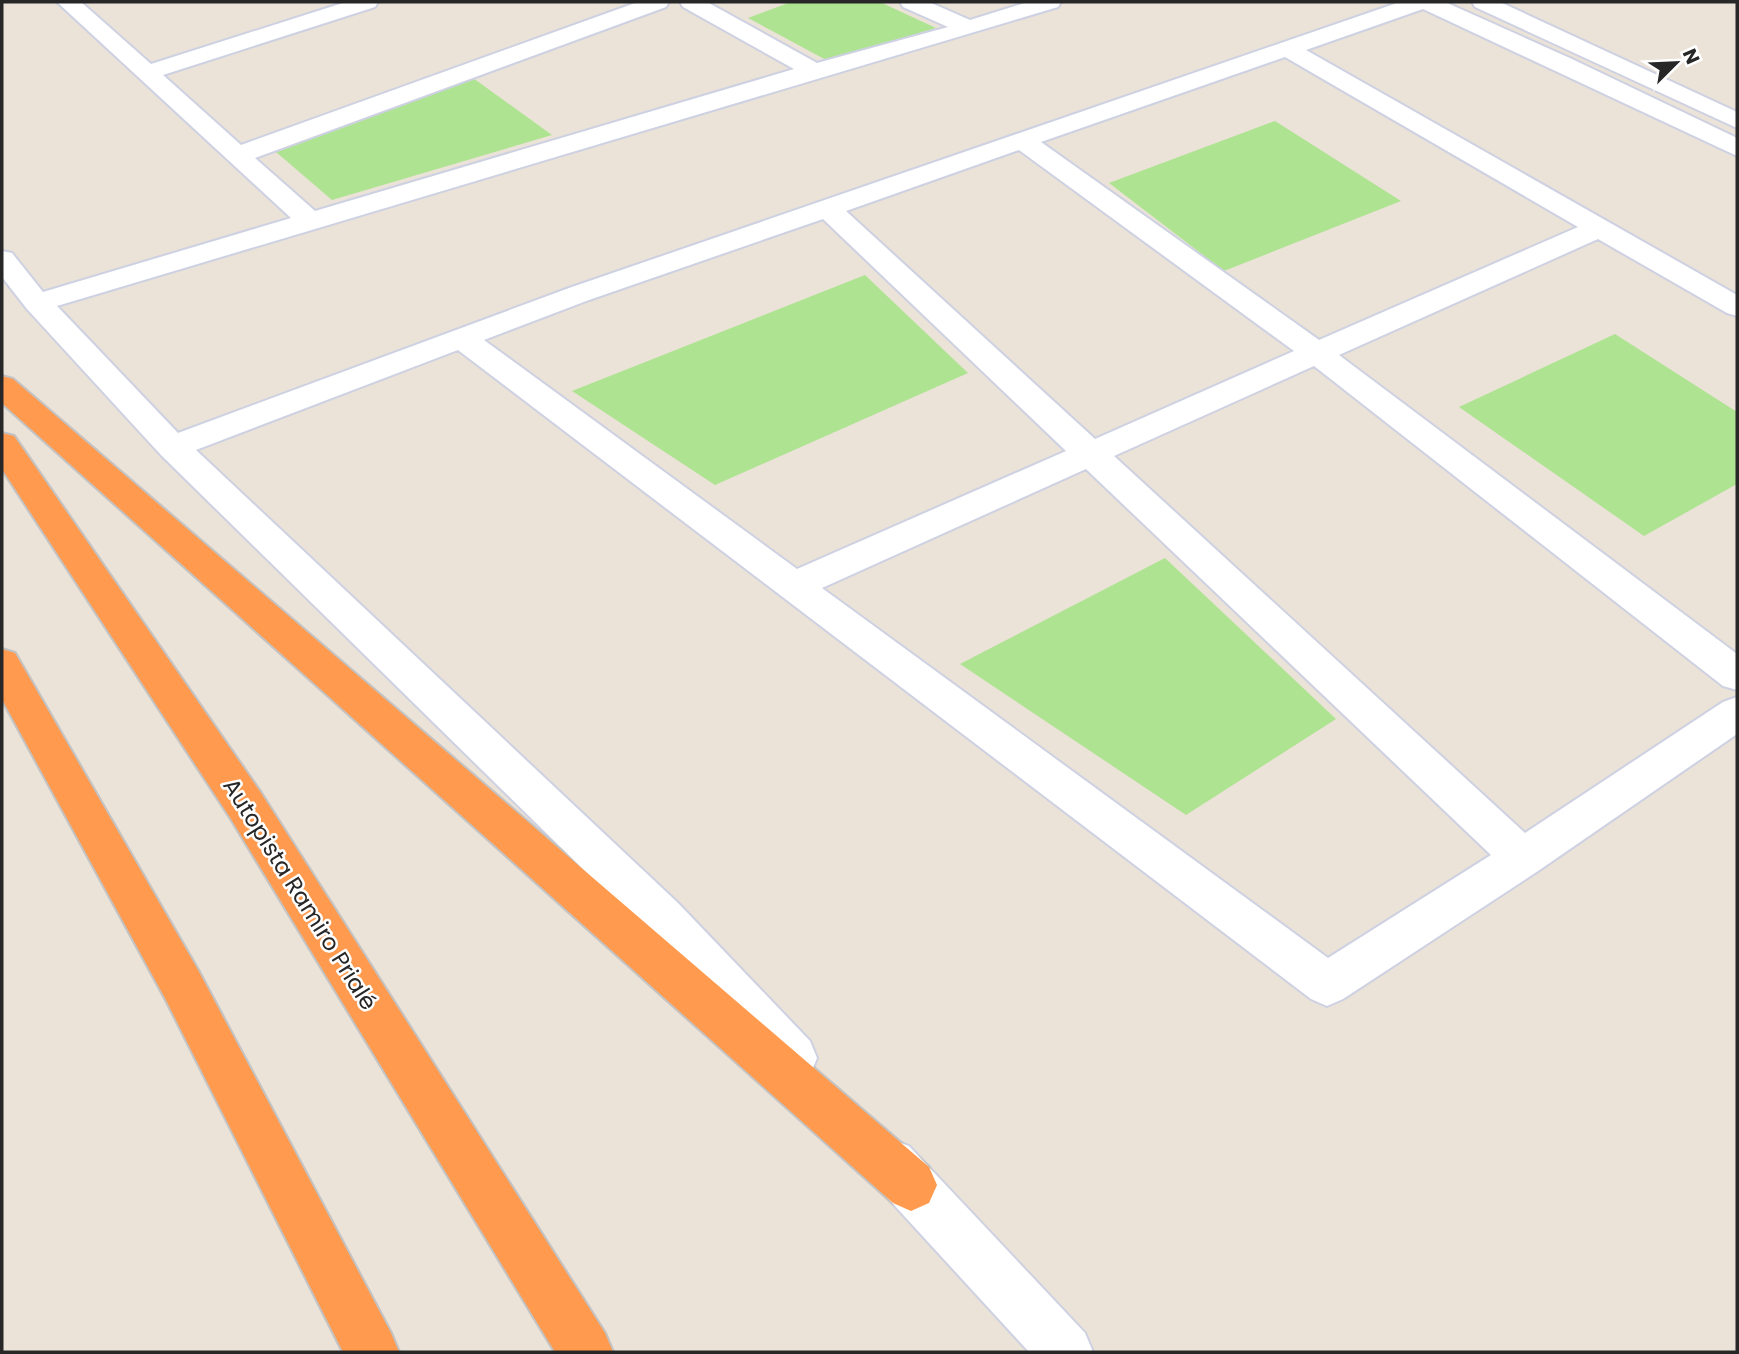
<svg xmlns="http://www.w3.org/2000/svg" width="1739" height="1354" viewBox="0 0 1739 1354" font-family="Poppins,sans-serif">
  <rect width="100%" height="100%" fill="#ebe2d8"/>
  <g fill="#aee491">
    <path d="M791,2H880L936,28L828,61L748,18Z"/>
    <path d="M473,78L552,135L332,200L276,152Z"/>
    <path d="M1275,121L1401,201L1224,271L1109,183Z"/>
    <path d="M865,275L968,373L715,485L572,391Z"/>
    <path d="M1615,334L1737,412V484L1644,536L1459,407Z"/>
    <path d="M1165,558L1336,719L1186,815L960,664Z"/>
  </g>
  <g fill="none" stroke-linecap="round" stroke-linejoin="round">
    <defs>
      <g id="street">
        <path d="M57,2H81L151,64L346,2H378L375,7L163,75L241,145L638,2H669L666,7L255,158L315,211L794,69L683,7L680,2H707L817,63L948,27L903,7L900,2H929L970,20L1028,2H1061L1058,7L57,306L178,433L569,288L1400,2H1445L1572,59L1737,138V156L1423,9L1306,50L1737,295V316L1727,313L1598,239L1339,355L1737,654V690L1723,686L1314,366L1114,456L1525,833L1723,702L1737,697V734L1538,871L1343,999L1327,1006L1311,999L458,350L196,450L678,903L810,1041L817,1058L810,1075L793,1081L776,1075L646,931L161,455L27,309L2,277V251L12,253L43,292L291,218ZM1285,57L1578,227L1319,340L1041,142ZM1019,150L1294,351L1095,439L846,211ZM823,219L1066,451L797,569L484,340L589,300ZM1086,469L1491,855L1328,958L822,588Z"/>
        <path d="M891,1139L909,1146L1085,1333L1093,1352H1029L873,1182L866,1164L873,1146Z"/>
      </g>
      <path id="secondary" d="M1472,2H1500L1737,112V128L1475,7Z"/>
      <g id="highway">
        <path d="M2,376L13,379L929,1167L937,1185L929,1203L911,1211L893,1203L2,403Z"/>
        <path d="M2,433L14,436L261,793L605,1333L613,1352H555L231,819L2,469Z"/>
        <path d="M2,649L15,653L198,970L391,1333L399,1352H343L166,1000L2,699Z"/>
      </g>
    </defs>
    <use href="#street" stroke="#cdd1e1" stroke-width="4"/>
    <use href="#secondary" stroke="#cdd1e1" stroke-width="4"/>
    <use href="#highway" stroke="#c3c3c3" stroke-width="4"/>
    <use href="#street" fill="#fff" fill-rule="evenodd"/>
    <use href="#secondary" fill="#fff" fill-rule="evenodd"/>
    <use href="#highway" fill="#ff9a4e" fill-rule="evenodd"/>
  </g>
  <g text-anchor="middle" stroke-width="5" stroke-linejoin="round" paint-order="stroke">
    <g font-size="23" fill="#272727" stroke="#fff">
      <text transform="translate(300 894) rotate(58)" y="8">Autopista Ramiro Prialé</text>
    </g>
  </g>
  <rect width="1739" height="1354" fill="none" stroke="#272727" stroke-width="7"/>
  <g transform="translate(1676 63) rotate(66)" stroke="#ffffff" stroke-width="5" paint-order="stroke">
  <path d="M0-5L12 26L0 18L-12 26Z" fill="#272727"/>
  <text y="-10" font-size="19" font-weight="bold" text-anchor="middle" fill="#272727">N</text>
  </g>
</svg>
